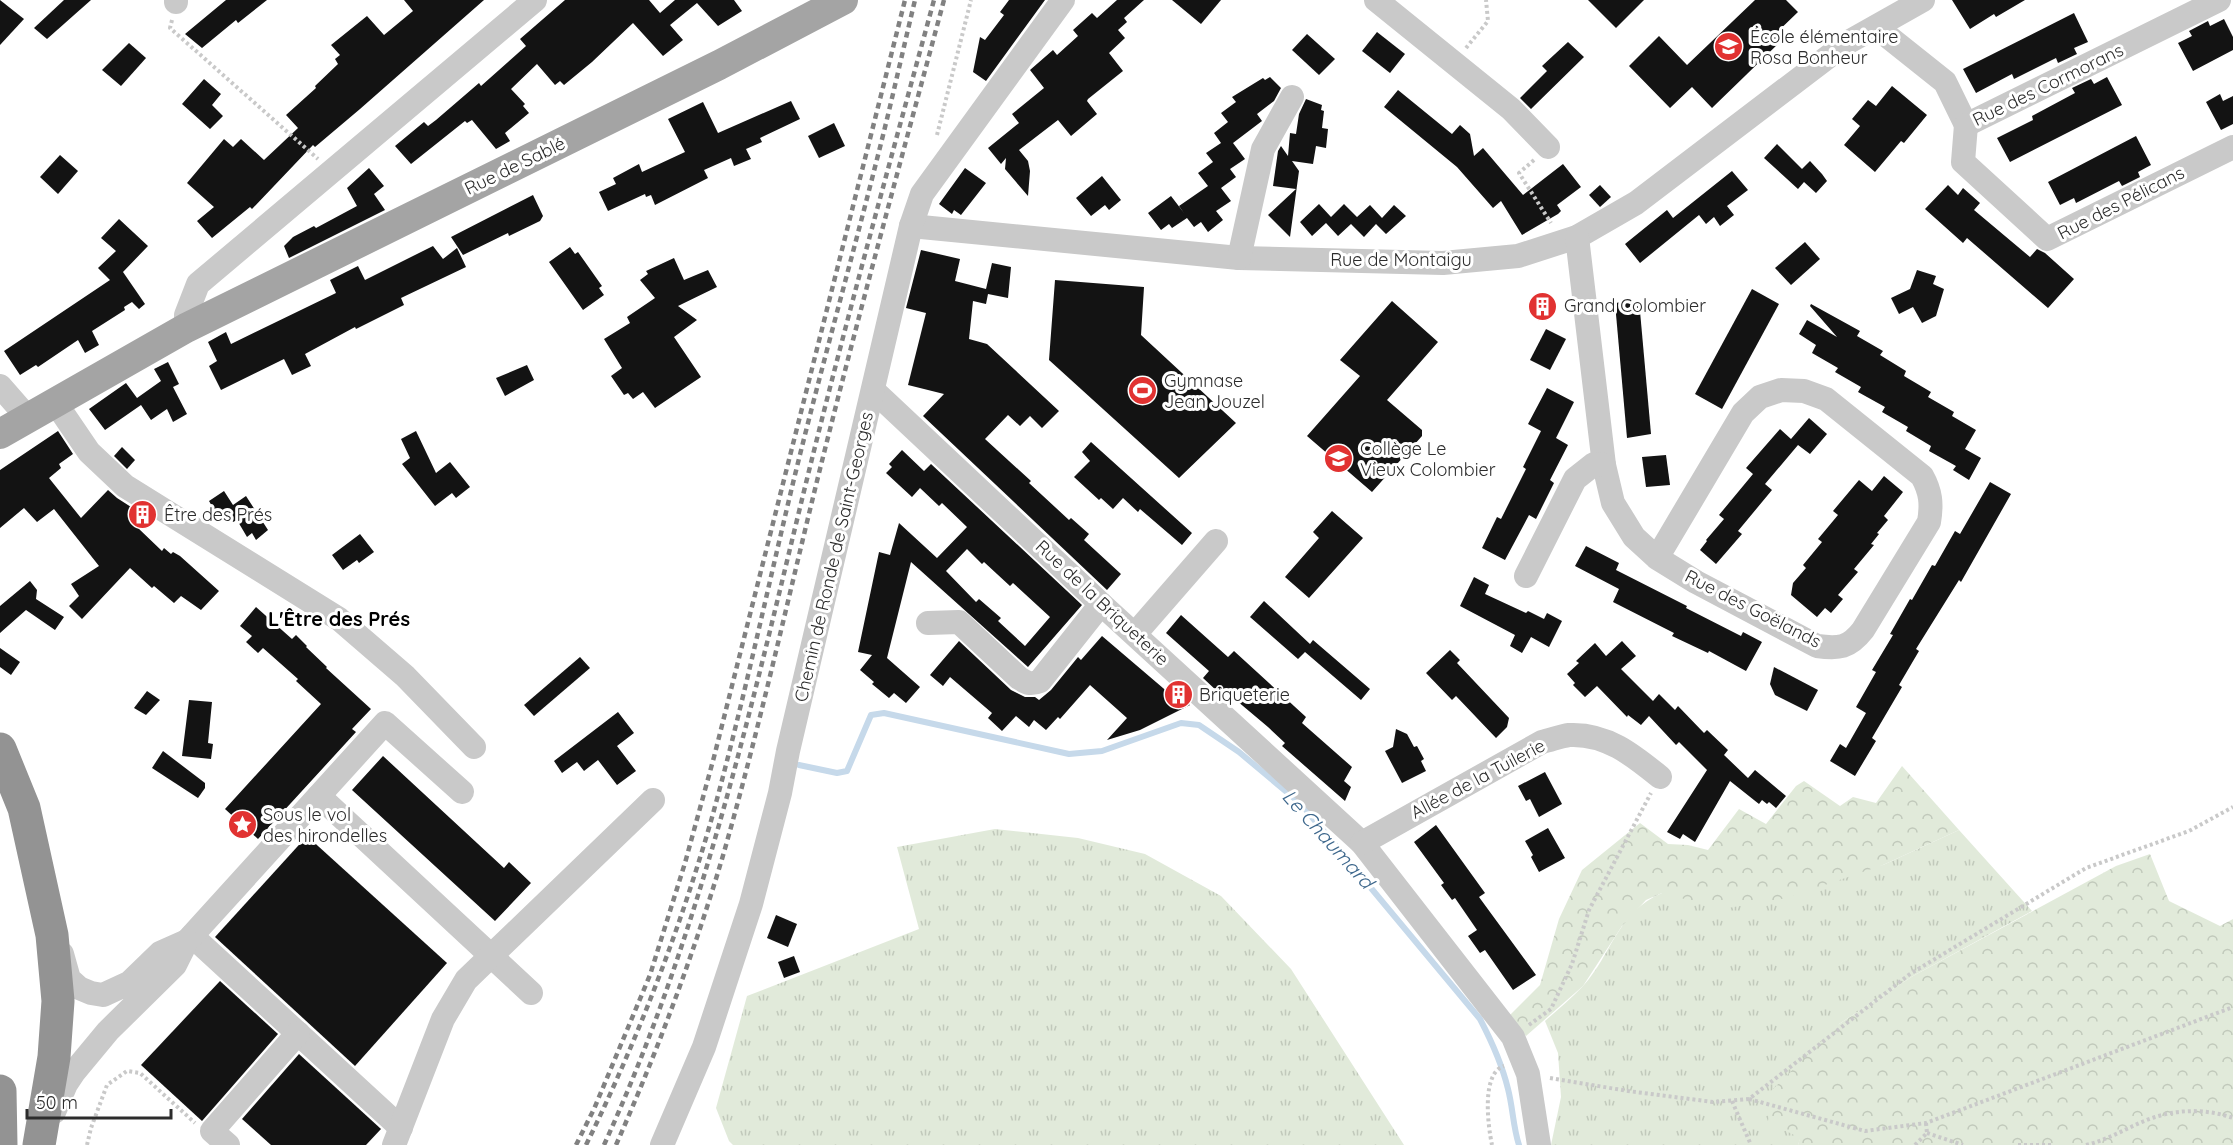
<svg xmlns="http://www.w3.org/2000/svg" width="2233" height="1145" viewBox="0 0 2233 1145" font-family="Quicksand,sans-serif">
  <defs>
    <pattern id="grass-tufts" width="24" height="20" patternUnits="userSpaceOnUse" patternTransform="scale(1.5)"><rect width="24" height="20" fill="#e1eada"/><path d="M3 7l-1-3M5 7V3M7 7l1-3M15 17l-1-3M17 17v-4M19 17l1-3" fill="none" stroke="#c1c9bb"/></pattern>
    <pattern id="forest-crowns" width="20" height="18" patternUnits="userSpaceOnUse" patternTransform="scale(1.5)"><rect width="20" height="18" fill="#e1eada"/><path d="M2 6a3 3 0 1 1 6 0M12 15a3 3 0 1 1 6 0" fill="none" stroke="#c1c9bb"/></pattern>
  </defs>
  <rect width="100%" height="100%" fill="#fff"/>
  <g fill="url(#grass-tufts)">
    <path d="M995,829L1078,838L1145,854L1221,896L1291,969L1404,1145H733L729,1141L716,1108L747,996L919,929L897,847Z"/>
    <path d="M1959,830L2032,911L1913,976L1839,1024L1798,1145H1551L1561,1097L1558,1053L1545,1021C1557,1010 1571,999 1583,986C1612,954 1617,912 1662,893L1883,865Z"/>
  </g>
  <g fill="url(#forest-crowns)">
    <path d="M1902,766L1959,830L1883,865L1787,898L1722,909L1662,893L1646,900L1622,926L1583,986L1526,1036L1510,1015L1540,985L1559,919L1582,870L1640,823L1668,844L1688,845L1708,850L1739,809L1766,824L1796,786L1804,781L1840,806L1853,797L1876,803Z"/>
    <path d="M2150,854L2169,901L2220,926L2233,919V1145H1798L1800,1138L1768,1122L1771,1091L1839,1024L1913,976L2116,866Z"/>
  </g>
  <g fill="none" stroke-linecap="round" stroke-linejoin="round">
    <path stroke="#c6d9ea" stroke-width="6" d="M799,765L837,773L847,771L871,715L884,713L1069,754L1102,751L1181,723L1199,725L1239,752L1301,804L1480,1019C1492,1042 1502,1064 1508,1089C1513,1108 1513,1127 1519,1145"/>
  </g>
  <g fill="#131313" fill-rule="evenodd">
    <path d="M0,0L24,19L0,45Z"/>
    <path d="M64,0H91L47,39L34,28Z"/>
    <path d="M226,0H267L238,23L236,20L202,48L185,34Z"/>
    <path d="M404,0H484L360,109L315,147L313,145L252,209L250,207L212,238L197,221L214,207L187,183L224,139L233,147L241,139L264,160L298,128L286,115L316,88L315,86L338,64L335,59L340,55L331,45L367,16L384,35L413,11Z"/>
    <path d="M565,0H649L660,13L675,0H734L742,11L718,26L697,3L670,25L683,40L663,56L633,23L592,62L564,85L560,81L555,85L537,64L511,89L525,104L523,106L529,113L505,133L510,141L496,149L472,120L467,123L465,121L411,164L395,146L424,122L428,126L436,120L479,83L481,86L526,46L520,39Z"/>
    <path d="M1009,0H1045L986,81L973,72L980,37L985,40L1004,15L1000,12Z"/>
    <path d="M1117,0H1144L1124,18L1127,22L1118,30L1125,38L1109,53L1123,71L1088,99L1087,101L1097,114L1071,136L1058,120L1019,150L1028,161L1030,171L1028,196L1005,169L1006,158L1001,164L988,148L1019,123L1012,114L1044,88L1030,70L1053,50L1057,55L1078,36L1073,30L1092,13L1097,18Z"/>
    <path d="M1172,0H1221L1201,24Z"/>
    <path d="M1588,0H1644L1616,28Z"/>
    <path d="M1755,0H1786L1798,12L1775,34L1782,40L1712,108L1692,87L1670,108L1629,66L1659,36L1687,65Z"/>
    <path d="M1952,0H2025L1996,17L1994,14L1970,29Z"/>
    <path d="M2074,13L2088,42L2074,48L2077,54L2058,63L2056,58L2014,79L2012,74L1976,93L1963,69Z"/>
    <path d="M2224,19L2233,37V50L2193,71L2178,43L2192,36L2189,31L2208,21L2210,26Z"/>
    <path d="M1377,32L1405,54L1390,73L1362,51Z"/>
    <path d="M1307,34L1335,59L1319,75L1292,50Z"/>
    <path d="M1568,42L1584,57L1531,109L1520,98L1547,71L1542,66Z"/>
    <path d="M129,43L146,58L121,86L102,70Z"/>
    <path d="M1270,77L1281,88L1274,101L1257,114L1262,121L1233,143L1245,159L1230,169L1236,177L1221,188L1231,201L1216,211L1223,220L1208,232L1201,222L1194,227L1187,218L1172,228L1169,224L1161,230L1148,213L1171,196L1184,213L1179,206L1208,186L1198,173L1213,162L1206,153L1221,143L1214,133L1228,122L1221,113L1236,102L1232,97L1263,78L1265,80Z"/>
    <path d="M2107,77L2122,105L2010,162L1997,138L2033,120L2032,116L2075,93L2072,88L2091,79L2094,84Z"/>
    <path d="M204,79L221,94L212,105L223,116L210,129L182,104Z"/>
    <path d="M1892,86L1927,115L1904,143L1901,141L1875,172L1844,145L1860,126L1852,119L1868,100L1876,106Z"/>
    <path d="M1398,90L1452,134L1460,125L1470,134L1474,156L1483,148L1523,195L1563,164L1581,187L1557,205L1561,211L1558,214L1522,235L1501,201L1493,208L1457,167L1384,107Z"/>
    <path d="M2220,94L2223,101L2233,96V124L2221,130L2206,102Z"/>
    <path d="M1306,99L1322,105L1321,110L1324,111L1322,128L1328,129L1326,148L1316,146L1313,164L1292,161L1299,171L1290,237L1268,215L1296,189L1273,186L1278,151L1281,146L1288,156L1290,133L1296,134L1299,114Z"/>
    <path d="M791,101L800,119L760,138L762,142L746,149L751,159L734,166L731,158L704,170L708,178L655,205L651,195L646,197L645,194L608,211L599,192L616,184L613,178L639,164L642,172L685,152L668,119L703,102L718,133Z"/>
    <path d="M834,123L845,146L819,158L808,136Z"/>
    <path d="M2136,136L2151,165L2138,172L2140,177L2122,186L2119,181L2076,203L2074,198L2060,205L2048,182Z"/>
    <path d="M1777,144L1802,169L1810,161L1822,174L1827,181L1816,193L1804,182L1798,189L1764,158Z"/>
    <path d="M60,155L78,171L58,194L40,177Z"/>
    <path d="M369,168L384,186L374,194L385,210L289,258L284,246L293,237L314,226L316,228L357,206L347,188Z"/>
    <path d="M965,168L986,183L961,215L954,210L952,214L939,204Z"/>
    <path d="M1732,171L1748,190L1727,206L1734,215L1720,226L1714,217L1706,224L1699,215L1640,263L1625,244L1667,210L1673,218Z"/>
    <path d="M1102,176L1121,200L1109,210L1105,205L1091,216L1076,198Z"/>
    <path d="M1600,185L1611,197L1600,207L1589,195Z"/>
    <path d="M1948,185L1958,195L1963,188L1980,203L1974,210L2030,257L2037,249L2045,253L2074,279L2048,308L1967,238L1963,243L1925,209Z"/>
    <path d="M533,195L543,216L540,221L509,236L508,233L463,255L451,237Z"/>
    <path d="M1319,204L1331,217L1344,204L1357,217L1370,205L1382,218L1394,205L1406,216L1386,234L1376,224L1364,237L1351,224L1338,236L1326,223L1312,236L1300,222Z"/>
    <path d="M119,219L148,246L123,272L145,304L139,309L132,302L124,307L125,310L92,331L99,345L85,353L78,340L38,367L36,365L20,375L4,351L110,280L98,268L116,251L101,238Z"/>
    <path d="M1805,242L1820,259L1791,285L1775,268Z"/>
    <path d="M433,246L443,259L457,248L466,267L401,298L404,305L356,329L355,327L305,354L311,366L292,375L284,359L221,390L209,366L217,361L208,342L226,332L231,344L336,293L330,280L358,266L365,280Z"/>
    <path d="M570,247L575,254L578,252L602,286L599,288L604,295L583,310L549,262Z"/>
    <path d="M921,250L960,259L955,281L986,289L992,263L1011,267L1008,298L988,294L986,304L973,301L969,339L987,344L1059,411L1042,428L1030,416L1020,426L1008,415L985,439L1031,481L1029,483L1069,520L1071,518L1089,534L1084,540L1121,574L1107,590L923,416L944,394L908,385L926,313L906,308Z"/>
    <path d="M674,258L684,280L708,270L717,287L678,306L697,320L674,337L701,377L655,408L643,392L633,399L628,393L624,395L611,376L622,368L604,339L630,323L627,317L655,298L640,280L648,274L646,271Z"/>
    <path d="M1917,270L1936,276L1933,284L1944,289L1936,316L1922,323L1913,307L1899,314L1891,298L1910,289Z"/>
    <path d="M1055,280L1144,287L1141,335L1236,423L1179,478L1049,360Z"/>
    <path d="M1752,289L1779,304L1722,409L1695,394Z"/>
    <path d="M1639,300L1651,434L1627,438L1615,303Z"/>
    <path d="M1392,301L1438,342L1387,400L1422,430V436L1372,492L1307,436L1360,376L1340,360Z"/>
    <path d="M1811,304L1860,331L1857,336L1883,351L1880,355L1906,371L1904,376L1931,392L1928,397L1954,412L1952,416L1976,430L1965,449L1981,458L1969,480L1953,470L1956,466L1929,451L1931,446L1906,431L1908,427L1882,412L1885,407L1858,392L1861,387L1835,372L1838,368L1812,353L1816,345L1799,334L1807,320L1837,337L1810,306Z"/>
    <path d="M1546,329L1566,339L1550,370L1530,360Z"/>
    <path d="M168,362L179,384L173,387L187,414L173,422L167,409L151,420L141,405L105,430L89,409L126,383L137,398L161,381L154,369Z"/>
    <path d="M527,365L534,380L505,396L496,378Z"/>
    <path d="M1547,388L1574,402L1556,438L1568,445L1550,480L1554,483L1536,519L1529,515L1505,560L1482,548L1497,517L1501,519L1526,469L1523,467L1541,431L1528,424Z"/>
    <path d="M1809,418L1827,434L1810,454L1798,445L1765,484L1772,490L1738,531L1742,534L1716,564L1700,550L1707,541L1706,540L1724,519L1719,515L1753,474L1746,468L1780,429L1791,439Z"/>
    <path d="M58,431L73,454L59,464L61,468L49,478L81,518L108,490L117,498L142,514L147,519L138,528L162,551L164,548L171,554L173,552L180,556L219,591L201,610L181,596L174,603L154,586L152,588L130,568L82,619L69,606L79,596L71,584L99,566L54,509L37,522L24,508L0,528V470Z"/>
    <path d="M416,431L436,473L450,462L470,487L456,498L452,493L435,506L402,464L410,458L401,439Z"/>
    <path d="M1091,442L1192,533L1182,545L1140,509L1138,512L1123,498L1113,509L1101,498L1099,500L1074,477L1090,461L1082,452Z"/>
    <path d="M122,447L135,460L127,469L114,456Z"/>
    <path d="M902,450L924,471L931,464L1082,605L1028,667L911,562L887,658L920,687L906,703L894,693L889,698L872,684L874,682L860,670L872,655L858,652L879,552L890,555L899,523L937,558L967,527L942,503L939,506L920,488L912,497L886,473L892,467L889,464ZM967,549L982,564L984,562L1010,586L1013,583L1050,617L1025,646L998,621L1001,618L979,599L976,602L946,571Z"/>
    <path d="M1666,455L1670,485L1646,487L1642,457Z"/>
    <path d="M1884,476L1903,492L1884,516L1888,520L1877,533L1879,534L1871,544L1874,545L1854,569L1858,572L1838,595L1843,599L1831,613L1825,608L1817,617L1791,595L1793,583L1806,568L1803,565L1822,542L1818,539L1838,515L1833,511L1859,480L1872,491Z"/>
    <path d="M1990,482L2011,494L1961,582L1959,580L1916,649L1919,651L1899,685L1902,687L1872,738L1876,741L1855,776L1830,761L1840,744L1846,748L1866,713L1856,707L1876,672L1872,670L1893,635L1890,634L1910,599L1912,600L1932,565L1935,566L1955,531L1960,534Z"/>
    <path d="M224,491L233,505L246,496L268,530L256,540L252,533L247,537L237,520L233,522L225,510L228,508L217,515L209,501Z"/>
    <path d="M1332,511L1363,538L1309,598L1285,577L1319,538L1313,532Z"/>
    <path d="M360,534L374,552L359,563L357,560L343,570L332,555Z"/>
    <path d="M1586,546L1619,563L1616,570L1687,606L1686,608L1741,636L1743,632L1762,642L1746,671L1709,651L1708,653L1672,636L1674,633L1613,602L1619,589L1575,566Z"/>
    <path d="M1474,577L1489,585L1485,594L1526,613L1528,611L1544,619L1547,613L1562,621L1549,647L1531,637L1522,653L1510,646L1515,635L1460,606Z"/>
    <path d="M30,581L37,590L36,599L64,617L55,630L26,610L0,633V606Z"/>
    <path d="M1264,601L1310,644L1313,640L1370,689L1361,700L1305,652L1298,659L1250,617Z"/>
    <path d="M256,607L292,639L296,635L307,646L306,647L327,667L326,668L371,709L352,729L356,732L258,839L225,809L321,704L296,681L298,679L263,648L258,653L246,642L252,636L240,626Z"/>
    <path d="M1181,615L1228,657L1234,651L1306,717L1302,723L1352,767L1344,781L1351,787L1345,801L1282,746L1285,743L1268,727L1224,690L1221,693L1218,692L1203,678L1209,671L1166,633Z"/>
    <path d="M1102,636L1170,694L1174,690L1190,705L1140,730L1107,740L1127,718L1090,685L1060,719L1058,717L1046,730L1034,720L1029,727L1016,716L1002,731L988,718L992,713L950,677L943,686L930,675L959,641L1011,690L1025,697H1035L1039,700L1051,690L1078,657L1081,660Z"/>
    <path d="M1622,641L1636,656L1621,669L1653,701L1659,694L1675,710L1678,706L1704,733L1707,730L1728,750L1724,755L1748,778L1755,770L1786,796L1776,808L1769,802L1767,804L1762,800L1759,804L1730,781L1695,842L1683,834L1680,839L1667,832L1707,770L1679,742L1676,745L1649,716L1641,725L1628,715L1627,717L1597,686L1585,697L1573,685L1575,683L1567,674L1579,663L1576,661L1595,643L1606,656Z"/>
    <path d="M0,648L20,662L11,675L0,667Z"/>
    <path d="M1450,650L1460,660L1457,663L1509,718L1507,727L1496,738L1456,696L1452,700L1426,673Z"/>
    <path d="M580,657L590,668L534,716L524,705Z"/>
    <path d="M1774,667L1818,690L1807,711L1775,695L1770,684Z"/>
    <path d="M147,691L160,700L146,715L134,708Z"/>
    <path d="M189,700L212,702L208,743L213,744L211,759L182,756Z"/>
    <path d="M618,712L634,733L617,746L636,771L617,785L598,760L584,771L577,762L562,773L554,761Z"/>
    <path d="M1396,729L1407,734L1414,747L1417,746L1424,759L1421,761L1426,771L1402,783L1385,751L1393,747Z"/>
    <path d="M163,751L205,783V788L198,798L152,768Z"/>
    <path d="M383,756L504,868L509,862L531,883L495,921L352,790Z"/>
    <path d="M1545,772L1562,804L1539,817L1530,799L1526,801L1518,786Z"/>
    <path d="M1436,825L1485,893L1479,897L1536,975L1513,990L1485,950L1480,953L1468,936L1477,930L1455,898L1452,900L1441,885L1444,883L1414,842Z"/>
    <path d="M1548,828L1565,858L1539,872L1531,857L1533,855L1525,841Z"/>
    <path d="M307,836L447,963L355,1066L215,937Z"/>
    <path d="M776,915L797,924L788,947L767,938Z"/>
    <path d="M794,956L800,972L784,978L778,962Z"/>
    <path d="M220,981L278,1034L202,1121L141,1065Z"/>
    <path d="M299,1054L381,1129L366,1145H271L242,1119Z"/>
  </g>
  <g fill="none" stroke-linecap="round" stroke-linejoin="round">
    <g stroke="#c9c9c9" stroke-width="4" stroke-dasharray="3 3" stroke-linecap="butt">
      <path d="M172,20L170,28L318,159"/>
      <path d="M1466,48L1488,21L1486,0"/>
      <path d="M937,135L971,0"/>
      <path d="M1534,160L1519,173L1551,223"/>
      <path d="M1529,1025L1551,1009L1572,964L1589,910L1651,793"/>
      <path d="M1550,1078L1628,1091L1713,1102L1749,1099L1910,974L2086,868L2189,831L2233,807"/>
      <path d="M1749,1099L1865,1131L1926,1123L2233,1007"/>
      <path d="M1732,1101L1751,1145"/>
      <path d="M1927,1133L1963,1145"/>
      <path d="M87,1145L91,1128L107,1085L127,1071L140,1073L195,1123"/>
      <path d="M1492,1145C1488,1126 1481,1073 1504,1066"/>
      <path d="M1915,1145L1927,1133L1926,1123"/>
      <path d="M2018,1145H2051"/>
      <path d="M2086,1145C2111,1139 2131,1125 2155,1117C2180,1109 2208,1109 2233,1118"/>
    </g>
    <g stroke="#c9c9c9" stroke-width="24">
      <path d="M1376,0L1511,109L1548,147"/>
      <path d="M176,2V0"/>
      <path d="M1876,27L1945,82L1966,125L2219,0"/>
      <path d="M1966,125L1963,162L2047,239L2233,147"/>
      <path d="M911,226L1239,258L1443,263L1518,256L1577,237L1636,203L1845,44L1923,0"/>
      <path d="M1577,237L1604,465L1613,503L1634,537L1657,558L1696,582L1817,646C1839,649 1849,648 1863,630L1929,522C1932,504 1931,492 1922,476L1826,399L1804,391L1781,390L1760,397L1743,413L1657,558"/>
      <path d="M1239,258L1263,149L1292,97"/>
      <path d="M186,328V315L198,284L535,0"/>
      <path d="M0,386L28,418"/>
      <path d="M874,391L1101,604L1362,843L1513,1037L1528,1074L1539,1145"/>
      <path d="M55,402L89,452L125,486L339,619L405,676L474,747"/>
      <path d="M1526,576L1575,479L1594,464L1604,465"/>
      <path d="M928,623L959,622L1019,678C1027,683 1030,685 1040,681L1101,604"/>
      <path d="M1135,634L1216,541"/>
      <path d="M319,796L531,993"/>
      <path d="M1362,843L1542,742C1551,740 1561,736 1569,735C1606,733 1633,755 1660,777"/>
      <path d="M192,936L401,1128"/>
      <path d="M187,941L385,723L462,792"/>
      <path d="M54,1112L66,1084L74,1072L108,1031L175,965L187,941L160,953L129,983L103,995L91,993L79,988L69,979L62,954"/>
      <path d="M228,1145L212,1131L298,1033"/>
      <path d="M394,1145L443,1019L466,980L653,800"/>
      <path d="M662,1145L704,1047L751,904L780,793L788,751L911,226L922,194L1063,0"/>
    </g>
    <path stroke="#a4a4a4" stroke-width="30" d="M0,434L186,328L719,65L843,0"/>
    <g stroke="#939393" stroke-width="33">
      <path d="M0,749L24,808L52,935L58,1001L54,1057L39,1145"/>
      <path d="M0,1091L1,1145"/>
    </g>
    <g stroke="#818181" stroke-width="4.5" stroke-dasharray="6 4.5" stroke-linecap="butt">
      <path d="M576,1145L594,1109L650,975L685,863L714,757L905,0"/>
      <path d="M586,1145C637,1041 679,932 711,821C742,709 766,595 793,483C819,376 849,270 876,163C890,109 902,54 915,0"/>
      <path d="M604,1145C701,932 750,712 805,487C845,324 890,162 934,0"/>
      <path d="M616,1145C657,1052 693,956 722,859C758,734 786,607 817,481C857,320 901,160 944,0"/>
    </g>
  </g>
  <defs>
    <symbol id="school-disc" viewBox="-11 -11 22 22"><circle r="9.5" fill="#e13231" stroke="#fff"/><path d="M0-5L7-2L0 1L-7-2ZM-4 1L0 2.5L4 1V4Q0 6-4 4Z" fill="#fff"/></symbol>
    <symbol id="building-disc" viewBox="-11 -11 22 22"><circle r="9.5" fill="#e13231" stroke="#fff"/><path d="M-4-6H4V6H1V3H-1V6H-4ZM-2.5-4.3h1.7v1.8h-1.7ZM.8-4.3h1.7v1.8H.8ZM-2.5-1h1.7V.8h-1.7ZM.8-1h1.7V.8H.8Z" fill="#fff"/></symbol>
    <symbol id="stadium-disc" viewBox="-11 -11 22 22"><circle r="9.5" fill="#e13231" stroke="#fff"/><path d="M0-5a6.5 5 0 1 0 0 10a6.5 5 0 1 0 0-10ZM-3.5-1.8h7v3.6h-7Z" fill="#fff"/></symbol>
    <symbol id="sight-disc" viewBox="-11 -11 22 22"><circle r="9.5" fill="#e13231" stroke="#fff"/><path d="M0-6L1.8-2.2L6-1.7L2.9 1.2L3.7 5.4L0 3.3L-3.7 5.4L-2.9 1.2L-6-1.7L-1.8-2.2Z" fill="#fff"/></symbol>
  </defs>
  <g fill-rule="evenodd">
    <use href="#school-disc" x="1712" y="30" width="33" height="33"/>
    <use href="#building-disc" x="1526" y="290" width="33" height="33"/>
    <use href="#stadium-disc" x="1126" y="374" width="33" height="33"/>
    <use href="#school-disc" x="1322" y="442" width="33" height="33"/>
    <use href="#building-disc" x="126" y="498" width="33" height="33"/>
    <use href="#building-disc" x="1162" y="678" width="33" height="33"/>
    <use href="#sight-disc" x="226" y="808" width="33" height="33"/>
  </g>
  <g text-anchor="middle" stroke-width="6" stroke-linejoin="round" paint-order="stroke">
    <g font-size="18" fill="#2c2c2c" stroke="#fff" text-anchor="start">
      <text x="1750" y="43">École élémentaire<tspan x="1750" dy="21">Rosa Bonheur</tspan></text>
      <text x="1564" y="312">Grand Colombier</text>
      <text x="1164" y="387">Gymnase<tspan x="1164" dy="21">Jean Jouzel</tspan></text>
      <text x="1360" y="455">Collège Le<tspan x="1360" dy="21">Vieux Colombier</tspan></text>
      <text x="164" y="521">Être des Prés</text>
      <text x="1199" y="701">Briqueterie</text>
      <text x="263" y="821">Sous le vol<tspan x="263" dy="21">des hirondelles</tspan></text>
    </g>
    <g font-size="18" fill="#2c2c2c" stroke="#fff">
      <text transform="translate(2048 85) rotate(-26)" y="6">Rue des Cormorans</text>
      <text transform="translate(515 166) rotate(-26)" y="6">Rue de Sablé</text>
      <text transform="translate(2121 203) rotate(-27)" y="6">Rue des Pélicans</text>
      <text x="1401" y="266">Rue de Montaigu</text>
      <text transform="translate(834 557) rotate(-77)" y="6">Chemin de Ronde de Saint-Georges</text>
      <text transform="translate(1102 603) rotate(43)" y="6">Rue de la Briqueterie</text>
      <text transform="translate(1753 609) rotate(27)" y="6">Rue des Goëlands</text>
      <text transform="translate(1478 779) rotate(-28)" y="6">Allée de la Tuilerie</text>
    </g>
    <g font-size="20" font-weight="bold" fill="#000" stroke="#fff">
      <text x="339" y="626">L'Être des Prés</text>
    </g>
    <g font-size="20" font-style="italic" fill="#3d678c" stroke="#fff">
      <text transform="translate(1328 839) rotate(48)" y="7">Le Chaumard</text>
    </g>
  </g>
  <path d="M27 1109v9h144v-9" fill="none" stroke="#2c2c2c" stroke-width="3"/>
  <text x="36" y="1109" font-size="18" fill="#2c2c2c" stroke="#ffffff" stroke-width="4.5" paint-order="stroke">50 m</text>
</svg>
